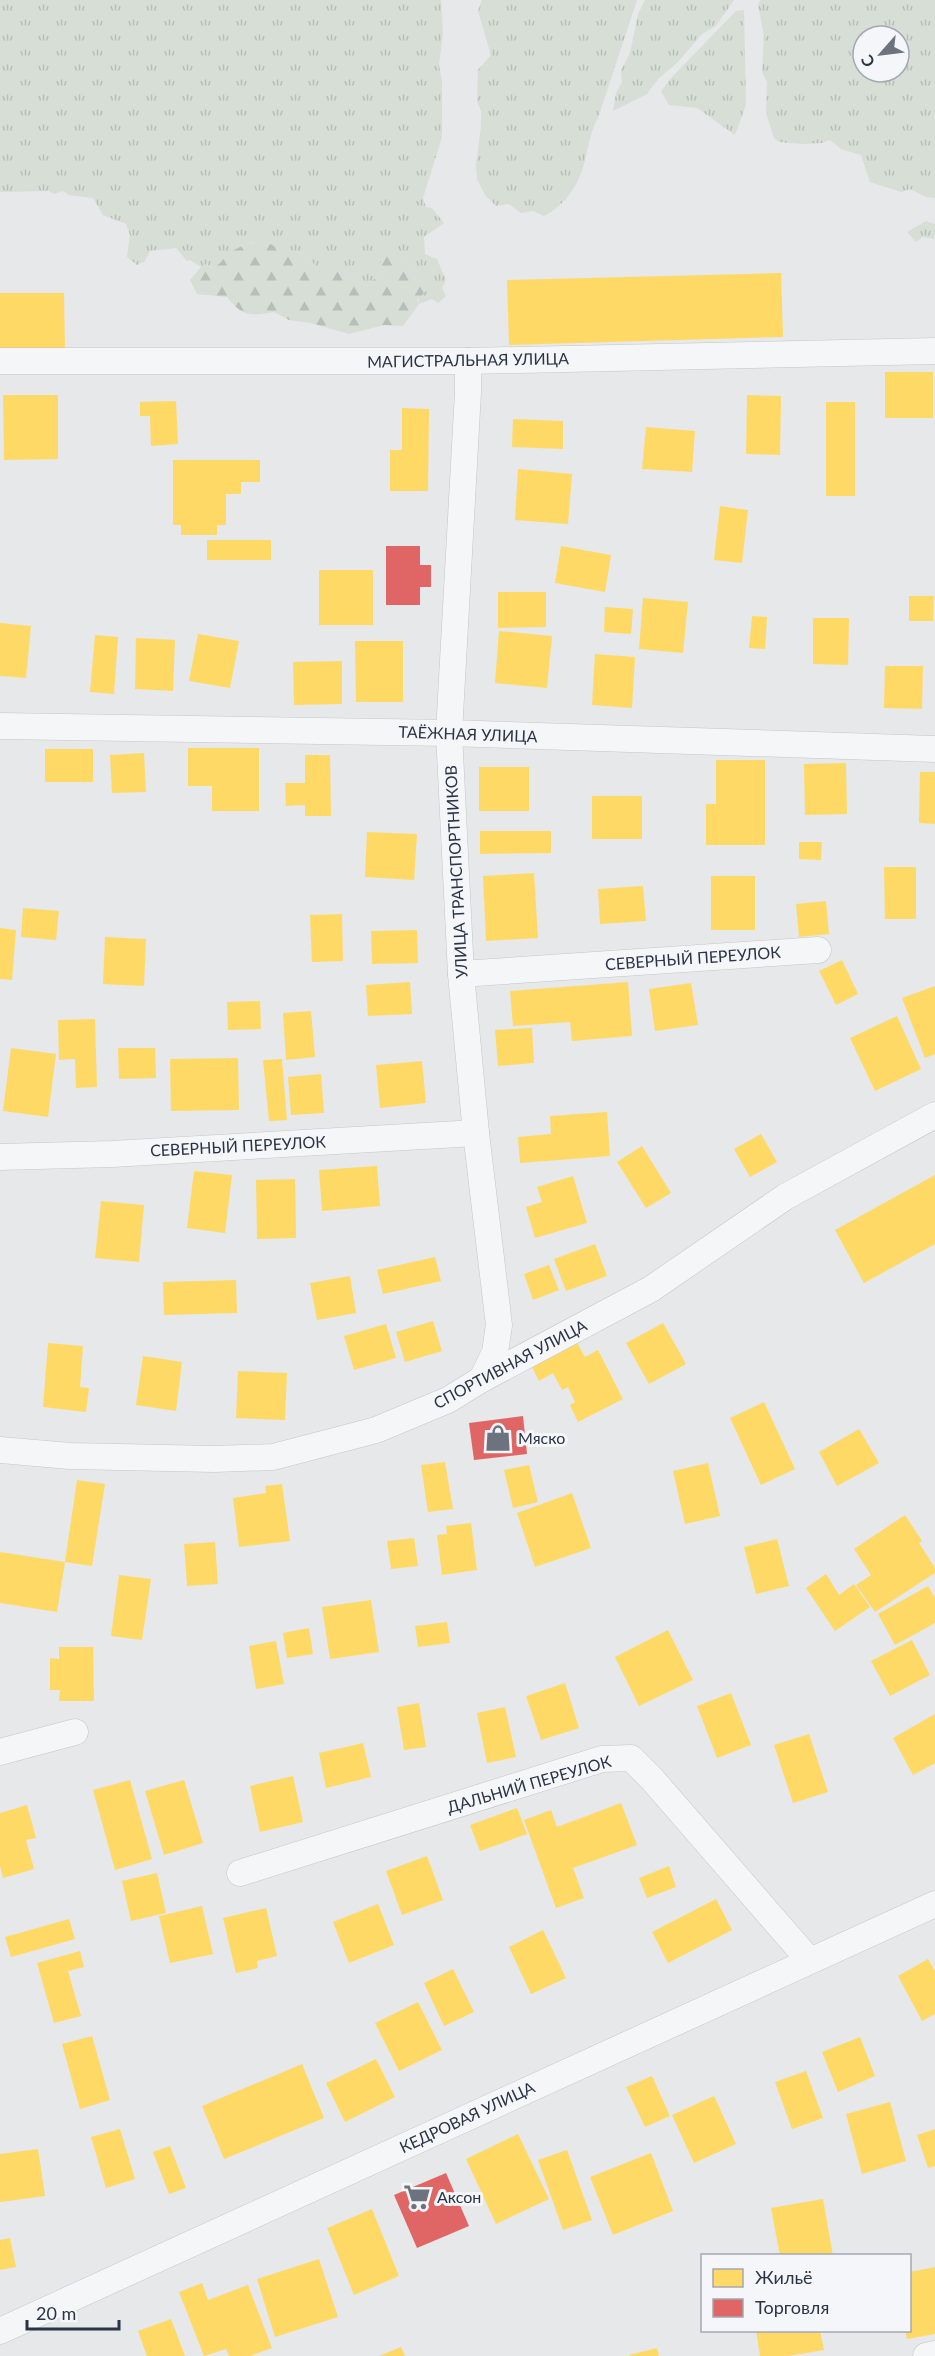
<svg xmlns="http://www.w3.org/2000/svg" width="935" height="2356" viewBox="0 0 935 2356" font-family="Lato,sans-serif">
  <defs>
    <pattern id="grass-tufts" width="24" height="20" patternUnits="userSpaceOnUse" patternTransform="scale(1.5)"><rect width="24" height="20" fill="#d6ded6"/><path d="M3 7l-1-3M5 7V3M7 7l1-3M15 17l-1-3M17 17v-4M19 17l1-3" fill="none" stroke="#b8bfb9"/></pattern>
    <pattern id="forest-firs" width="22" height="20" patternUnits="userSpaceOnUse" patternTransform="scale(1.5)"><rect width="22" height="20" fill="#d6ded6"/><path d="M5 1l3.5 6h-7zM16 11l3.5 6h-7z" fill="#b8bfb9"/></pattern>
  </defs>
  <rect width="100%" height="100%" fill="#e6e8ea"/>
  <g fill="url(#grass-tufts)" fill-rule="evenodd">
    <path d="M0,0H441L443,32L439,65L442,82V137L423,198L426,207L432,208L444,223L424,237L425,254L437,259L446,280L442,288L446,296L438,303L432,299L419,304L417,282L404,256H381L382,271L367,286L338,272L324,274L302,253L253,242L227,255L222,263L212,268L207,264L201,267L190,260L187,261L176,248L150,251L145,261L137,265L127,257L130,235L126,224L103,215L93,198L69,195L63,191L54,194L49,191L0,192Z"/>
    <path d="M482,0H637L598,118C587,137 588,159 579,178C572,194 559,209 544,216L533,211L521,213L509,204L496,206L485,195L477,179L476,165L481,126V111L477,101L478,70L491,55L478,11Z"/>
    <path d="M645,0H734L716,26L702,34L677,63L658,79L647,94L613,111L616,93L622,82L621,70L630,53L638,14Z"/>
    <path d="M761,0H935V198L926,197L910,189L901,192L870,182L861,155L841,149L830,140L822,143L802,144L779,142L774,138L766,113L767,82L762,72L764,36L758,4ZM863,36H899V72H863Z"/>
    <path d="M744,10L746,105L735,135L697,108L669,105L661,91L672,77L736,11Z"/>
    <path d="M926,221L935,224V239L923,237L916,242L907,232Z"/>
  </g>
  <path fill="url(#forest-firs)" d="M265,241L274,246L302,253L324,273L338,272L367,286L382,271L381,256L388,251L404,256L417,282L427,284L428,289L417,300L419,304L403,326L384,325L349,334L311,323L289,320L274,312C251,316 242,317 227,297L197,294L190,280L201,267L207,264L212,268C221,264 221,261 227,255C236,247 253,242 265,241Z"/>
  <g fill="#ffd966">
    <path d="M781,273L783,337L509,345L507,280Z"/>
    <path d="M0,293H64L65,351L0,352Z"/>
    <rect x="885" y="372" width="48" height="46"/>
    <path d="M3,395H58V459L4,460Z"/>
    <path d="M747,395L781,396L780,455L746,454Z"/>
    <path d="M176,401L178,444L151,446L150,416H140V402Z"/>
    <rect x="826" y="402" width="29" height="94"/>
    <path d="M402,408L429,409L428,491H390V450H402Z"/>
    <path d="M513,419L563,421V449L512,447Z"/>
    <path d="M646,427L695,431L692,472L642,469Z"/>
    <path d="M173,460H260V482H241V494H226V525H217V535H181V525H173Z"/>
    <path d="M518,469L572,474L568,524L515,520Z"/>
    <path d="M720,506L748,510L742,563L714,560Z"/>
    <rect x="207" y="540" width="64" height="20"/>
    <path d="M561,546L611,555L605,592L555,583Z"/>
    <rect x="319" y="570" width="54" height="55"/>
    <path d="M498,592H546V627L498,628Z"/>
    <path d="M909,596H934L933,621H909Z"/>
    <path d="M643,598L688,602L683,653L639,649Z"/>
    <path d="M605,607L633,609L631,634L604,632Z"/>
    <path d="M752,616L767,617L765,649L749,648Z"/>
    <path d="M813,618H849L848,665L813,664Z"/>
    <path d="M0,623L31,626L26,678L0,676Z"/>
    <path d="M499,631L552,636L547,688L495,683Z"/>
    <path d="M198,634L239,641L230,688L189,681Z"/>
    <path d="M95,635L118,637L114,694L90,692Z"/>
    <path d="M136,638L175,640L173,691L135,689Z"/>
    <path d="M355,641H403V702H356Z"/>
    <path d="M595,654L635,657L632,708L592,705Z"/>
    <path d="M342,661V704L294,705L293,662Z"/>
    <path d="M885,666H923L922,709L884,708Z"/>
    <path d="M188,748H259V811H212V786H188Z"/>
    <rect x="45" y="749" width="48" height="33"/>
    <path d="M144,753L146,792L112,793L110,755Z"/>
    <path d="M305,755H330L331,816H305V805L286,806L285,783H305Z"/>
    <path d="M716,760H765V845H706V804H716Z"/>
    <path d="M846,763L847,814L805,815L804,764Z"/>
    <rect x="479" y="767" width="50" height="44"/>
    <path d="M920,772H935V824L919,823Z"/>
    <rect x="592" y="796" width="50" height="43"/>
    <path d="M480,831H551V853L480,854Z"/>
    <path d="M367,832L417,834L414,880L365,877Z"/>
    <path d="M799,842H822L821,860L799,859Z"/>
    <path d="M884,867H916V919H885Z"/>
    <path d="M534,873L538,938L486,941L483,876Z"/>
    <rect x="711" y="876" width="44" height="54"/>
    <path d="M643,886L646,921L600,924L598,889Z"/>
    <path d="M826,901L829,934L799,937L796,904Z"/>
    <path d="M23,908L59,911L56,940L21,937Z"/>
    <path d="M342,914L343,961L312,962L310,915Z"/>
    <path d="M0,928L16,930L12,980L0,979Z"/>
    <path d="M417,930L418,963L372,964L371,931Z"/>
    <path d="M105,937L146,939L144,986L103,984Z"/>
    <path d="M842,960L858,994L836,1005L819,971Z"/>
    <path d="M410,982L412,1014L368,1016L366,985Z"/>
    <path d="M628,982L632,1036L572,1041L570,1022L513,1026L510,991Z"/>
    <path d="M691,983L698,1025L655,1031L649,989Z"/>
    <path d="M935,986V1054L925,1058L902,998Z"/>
    <path d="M260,1001L261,1029L228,1030L227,1002Z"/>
    <path d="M311,1011L315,1057L286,1060L283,1013Z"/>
    <path d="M897,1016L921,1069L875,1091L850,1038Z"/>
    <path d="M95,1019L97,1087L76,1088L75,1059L59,1060L58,1020Z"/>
    <path d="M532,1028L534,1063L498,1066L495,1030Z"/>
    <path d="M11,1048L56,1054L48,1117L3,1111Z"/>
    <path d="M118,1048H155L156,1078L119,1079Z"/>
    <path d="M238,1058L239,1110L171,1111L170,1059Z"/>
    <path d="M282,1059L287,1120L269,1121L263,1060Z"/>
    <path d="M422,1061L426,1103L380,1108L376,1065Z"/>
    <path d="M321,1074L324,1113L291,1115L288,1077Z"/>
    <path d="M607,1112L610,1156L520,1163L518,1137L551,1134L550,1116Z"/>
    <path d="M761,1134L777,1162L750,1177L734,1149Z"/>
    <path d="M642,1146L671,1193L646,1208L617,1162Z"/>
    <path d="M377,1166L380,1206L322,1211L319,1170Z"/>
    <path d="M194,1171L232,1175L225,1233L187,1228Z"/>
    <path d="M935,1175V1244L864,1283L835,1230Z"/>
    <path d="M573,1176L587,1223L535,1238L526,1207L542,1202L537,1187Z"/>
    <path d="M295,1179L296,1238L257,1239L256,1180Z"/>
    <path d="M101,1201L144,1205L139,1262L95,1258Z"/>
    <path d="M595,1244L607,1276L566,1291L554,1259Z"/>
    <path d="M435,1257L441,1281L383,1294L377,1270Z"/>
    <path d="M549,1265L559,1290L533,1300L524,1274Z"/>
    <path d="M350,1276L356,1313L317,1320L310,1283Z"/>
    <path d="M236,1280L237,1313L164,1315L163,1282Z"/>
    <path d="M433,1321L442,1351L405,1362L396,1332Z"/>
    <path d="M663,1323L686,1364L649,1384L626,1343Z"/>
    <path d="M386,1324L396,1358L354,1370L344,1336Z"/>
    <path d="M575,1339L585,1357L598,1350L623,1399L578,1422L570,1405L575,1402L568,1387L562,1390L553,1373L539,1381L530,1363Z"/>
    <path d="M48,1343L83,1346L80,1387L89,1388L86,1412L43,1407Z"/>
    <path d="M143,1356L182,1362L176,1411L136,1405Z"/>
    <path d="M238,1371L287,1373L285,1420L236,1418Z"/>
    <path d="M764,1402L795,1469L761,1485L730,1418Z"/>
    <path d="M859,1429L879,1463L837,1486L819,1452Z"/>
    <path d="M445,1462L453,1509L428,1512L421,1465Z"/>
    <path d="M708,1463L720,1516L685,1524L673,1471Z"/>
    <path d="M529,1465L538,1502L513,1508L504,1470Z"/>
    <path d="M77,1480L105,1484L92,1566L65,1562Z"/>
    <path d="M282,1484L290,1541L239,1547L233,1498L266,1493L265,1486Z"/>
    <path d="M572,1493L591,1548L535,1567L517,1513Z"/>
    <path d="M905,1515L922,1541L919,1543L935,1568V1573L875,1612L856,1585L871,1575L854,1549Z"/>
    <path d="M471,1523L477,1570L442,1575L437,1535L447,1534L446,1526Z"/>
    <path d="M414,1538L418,1566L391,1569L387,1541Z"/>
    <path d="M777,1539L789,1586L756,1594L744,1547Z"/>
    <path d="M215,1542L218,1584L187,1586L184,1544Z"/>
    <path d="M0,1552L65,1562L57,1612L0,1603Z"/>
    <path d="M826,1574L839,1595L854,1584L870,1607L835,1631L806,1588Z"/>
    <path d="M119,1575L151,1579L142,1640L111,1636Z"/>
    <path d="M928,1586L935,1598V1623L895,1645L878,1614Z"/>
    <path d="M371,1600L379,1652L330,1659L322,1607Z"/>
    <path d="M447,1622L450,1643L418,1647L415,1626Z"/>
    <path d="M309,1628L313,1654L287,1658L283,1633Z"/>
    <path d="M668,1630L693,1680L639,1706L615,1657Z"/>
    <path d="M912,1640L930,1675L890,1696L871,1661Z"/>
    <path d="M276,1641L284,1684L256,1689L249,1646Z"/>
    <path d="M59,1647H93L94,1701H59L60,1690H50V1658L59,1659Z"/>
    <path d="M565,1683L579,1728L541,1740L526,1696Z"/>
    <path d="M731,1693L751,1745L717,1758L697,1706Z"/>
    <path d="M419,1703L426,1747L404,1750L397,1707Z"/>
    <path d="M505,1707L516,1757L487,1763L477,1713Z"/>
    <path d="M935,1714V1763L913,1775L893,1738Z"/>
    <path d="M809,1734L828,1792L793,1803L774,1745Z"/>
    <path d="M363,1743L371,1777L326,1788L319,1753Z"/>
    <path d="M293,1776L303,1822L260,1832L250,1786Z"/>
    <path d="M130,1780L152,1859L115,1870L93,1790Z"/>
    <path d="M184,1780L203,1843L164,1855L145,1791Z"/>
    <path d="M621,1803L637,1845L573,1868L584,1898L556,1908L524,1820L551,1810L557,1827Z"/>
    <path d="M27,1805L36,1838L26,1840L34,1869L3,1878L0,1866V1813Z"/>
    <path d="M517,1808L527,1834L480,1851L470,1825Z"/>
    <path d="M427,1856L443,1900L402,1915L386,1871Z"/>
    <path d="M669,1866L676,1887L647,1898L639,1878Z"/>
    <path d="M157,1873L166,1913L131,1921L122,1881Z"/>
    <path d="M716,1899L732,1930L668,1963L652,1932Z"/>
    <path d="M378,1904L394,1945L349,1963L333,1922Z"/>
    <path d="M202,1906L213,1954L170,1963L159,1916Z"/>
    <path d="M266,1908L277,1956L257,1961L258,1968L236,1973L223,1918Z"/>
    <path d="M69,1919L75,1939L11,1957L5,1937Z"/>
    <path d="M543,1930L566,1978L531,1994L509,1947Z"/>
    <path d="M80,1951L84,1967L68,1971L81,2016L54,2023L37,1963Z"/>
    <path d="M928,1959L935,1971V2014L922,2021L898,1976Z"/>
    <path d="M453,1969L474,2012L444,2026L424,1983Z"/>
    <path d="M418,2002L442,2050L399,2071L375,2023Z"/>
    <path d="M92,2036L110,2100L80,2109L62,2044Z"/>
    <path d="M860,2037L875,2076L838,2092L822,2052Z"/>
    <path d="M376,2059L395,2097L345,2122L326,2083Z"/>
    <path d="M302,2064L324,2118L224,2159L202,2106Z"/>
    <path d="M806,2071L823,2118L792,2129L775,2082Z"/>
    <path d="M652,2076L670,2116L645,2127L626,2087Z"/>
    <path d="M714,2096L736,2144L694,2163L672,2115Z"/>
    <path d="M890,2102L906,2161L862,2174L846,2114Z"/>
    <path d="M120,2129L135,2179L106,2188L91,2137Z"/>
    <path d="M935,2129V2166L928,2168L917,2135Z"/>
    <path d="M518,2134L549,2199L496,2224L466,2159Z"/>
    <path d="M170,2146L186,2188L169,2194L153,2152Z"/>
    <path d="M38,2149L45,2196L0,2202V2154Z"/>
    <path d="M567,2150L592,2220L563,2230L538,2160Z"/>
    <path d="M651,2153L673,2211L613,2235L590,2177Z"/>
    <path d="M823,2199L833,2256H780L771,2208Z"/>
    <path d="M372,2209L399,2276L354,2295L327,2228Z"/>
    <path d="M10,2238L16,2267L0,2270V2240Z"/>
    <path d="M319,2259L338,2317L275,2337L257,2279Z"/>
    <path d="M935,2267V2334L907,2339L905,2330H910V2272Z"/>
    <path d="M202,2283L208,2300L248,2285L272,2348L250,2356H229L226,2349L204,2356L179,2292Z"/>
    <path d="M171,2319L185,2356H147L138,2331Z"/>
    <path d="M756,2330H820L824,2350L788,2356H760Z"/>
    <path d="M401,2347L405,2356H379Z"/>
    <path d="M657,2348L659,2356H630L629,2355Z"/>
  </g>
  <g fill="#e06666">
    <path d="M386,546H420V565H431V587H420V605H386Z"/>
    <path d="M523,1416L527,1454L474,1460L469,1423Z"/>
    <path d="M446,2173L469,2226L417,2248L394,2195Z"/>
  </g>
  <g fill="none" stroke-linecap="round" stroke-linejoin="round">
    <defs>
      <g id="street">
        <path d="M0,361H468L935,351"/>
        <path d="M468,361V392L449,733L461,974L476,1133L499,1325L495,1352L482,1379"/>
        <path d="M0,726L449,733L935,749"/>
        <path d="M461,974L818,950"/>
        <path d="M0,1157L112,1154L476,1133"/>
        <path d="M0,1450L70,1456L214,1459L273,1457L376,1430L448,1400L482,1379L651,1289L785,1197L935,1115"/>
        <path d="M0,1752L75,1732"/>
        <path d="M240,1873L602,1759L631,1758L652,1779L809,1960"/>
        <path d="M0,2331L935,1904"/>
        <path d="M926,2356L935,2354"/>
      </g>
    </defs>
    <use href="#street" stroke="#c4c6c8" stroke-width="27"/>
    <use href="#street" stroke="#f5f6f7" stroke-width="26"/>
  </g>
  <defs>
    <symbol id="shop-bare" viewBox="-9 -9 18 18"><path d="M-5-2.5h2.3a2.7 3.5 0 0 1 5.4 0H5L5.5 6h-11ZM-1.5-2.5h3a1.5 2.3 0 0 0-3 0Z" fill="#6c737f" stroke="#f4f6f9" stroke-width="2.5" paint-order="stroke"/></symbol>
    <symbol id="supermarket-bare" viewBox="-9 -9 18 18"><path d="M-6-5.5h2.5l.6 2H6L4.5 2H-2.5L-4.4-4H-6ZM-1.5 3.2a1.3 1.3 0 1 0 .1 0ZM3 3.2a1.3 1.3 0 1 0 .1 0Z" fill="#6c737f" stroke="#f4f6f9" stroke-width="2.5" paint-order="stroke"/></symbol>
  </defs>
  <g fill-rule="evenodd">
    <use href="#shop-bare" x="479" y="1419" width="38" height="38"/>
    <use href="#supermarket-bare" x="398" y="2178" width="38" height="38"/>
  </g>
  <g text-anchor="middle" stroke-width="6" stroke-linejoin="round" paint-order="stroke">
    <g font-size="16" fill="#2b3445" stroke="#f4f6f9">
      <text transform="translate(468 360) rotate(-1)" y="6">МАГИСТРАЛЬНАЯ УЛИЦА</text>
      <text transform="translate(468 734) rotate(2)" y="6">ТАЁЖНАЯ УЛИЦА</text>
      <text transform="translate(456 872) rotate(-93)" y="6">УЛИЦА ТРАНСПОРТНИКОВ</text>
      <text transform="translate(693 958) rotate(-4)" y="6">СЕВЕРНЫЙ ПЕРЕУЛОК</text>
      <text transform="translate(238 1146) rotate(-3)" y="6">СЕВЕРНЫЙ ПЕРЕУЛОК</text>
      <text transform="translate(510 1364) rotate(-28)" y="6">СПОРТИВНАЯ УЛИЦА</text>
      <text transform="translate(529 1784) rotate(-16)" y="6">ДАЛЬНИЙ ПЕРЕУЛОК</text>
      <text transform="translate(467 2117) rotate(-25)" y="6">КЕДРОВАЯ УЛИЦА</text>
    </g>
    <g font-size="16" fill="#2b3445" stroke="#f4f6f9" text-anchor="start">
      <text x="518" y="1444">Мяско</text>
      <text x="437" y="2203">Аксон</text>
    </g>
  </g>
  <rect x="701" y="2254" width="210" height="78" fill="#f4f6f9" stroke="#a4a8b1" stroke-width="1.5"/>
  <rect x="713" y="2269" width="30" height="18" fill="#ffd966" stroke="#a4a8b1" stroke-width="1.5"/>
  <text x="755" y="2284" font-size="18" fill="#2b3445">Жильё</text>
  <rect x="713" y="2299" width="30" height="18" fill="#e06666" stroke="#a4a8b1" stroke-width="1.5"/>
  <text x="755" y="2314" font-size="18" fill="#2b3445">Торговля</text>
  <g transform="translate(881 54) rotate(242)"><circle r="28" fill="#f4f6f9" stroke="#a4a8b1" stroke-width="1.5"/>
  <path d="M0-4.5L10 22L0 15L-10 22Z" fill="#6c737f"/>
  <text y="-9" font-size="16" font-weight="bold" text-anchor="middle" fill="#2b3445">С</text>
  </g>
  <path d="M27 2320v9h92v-9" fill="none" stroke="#2b3445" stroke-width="3"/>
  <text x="36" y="2320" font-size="18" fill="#2b3445" stroke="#f4f6f9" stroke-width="4.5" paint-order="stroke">20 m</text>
</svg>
